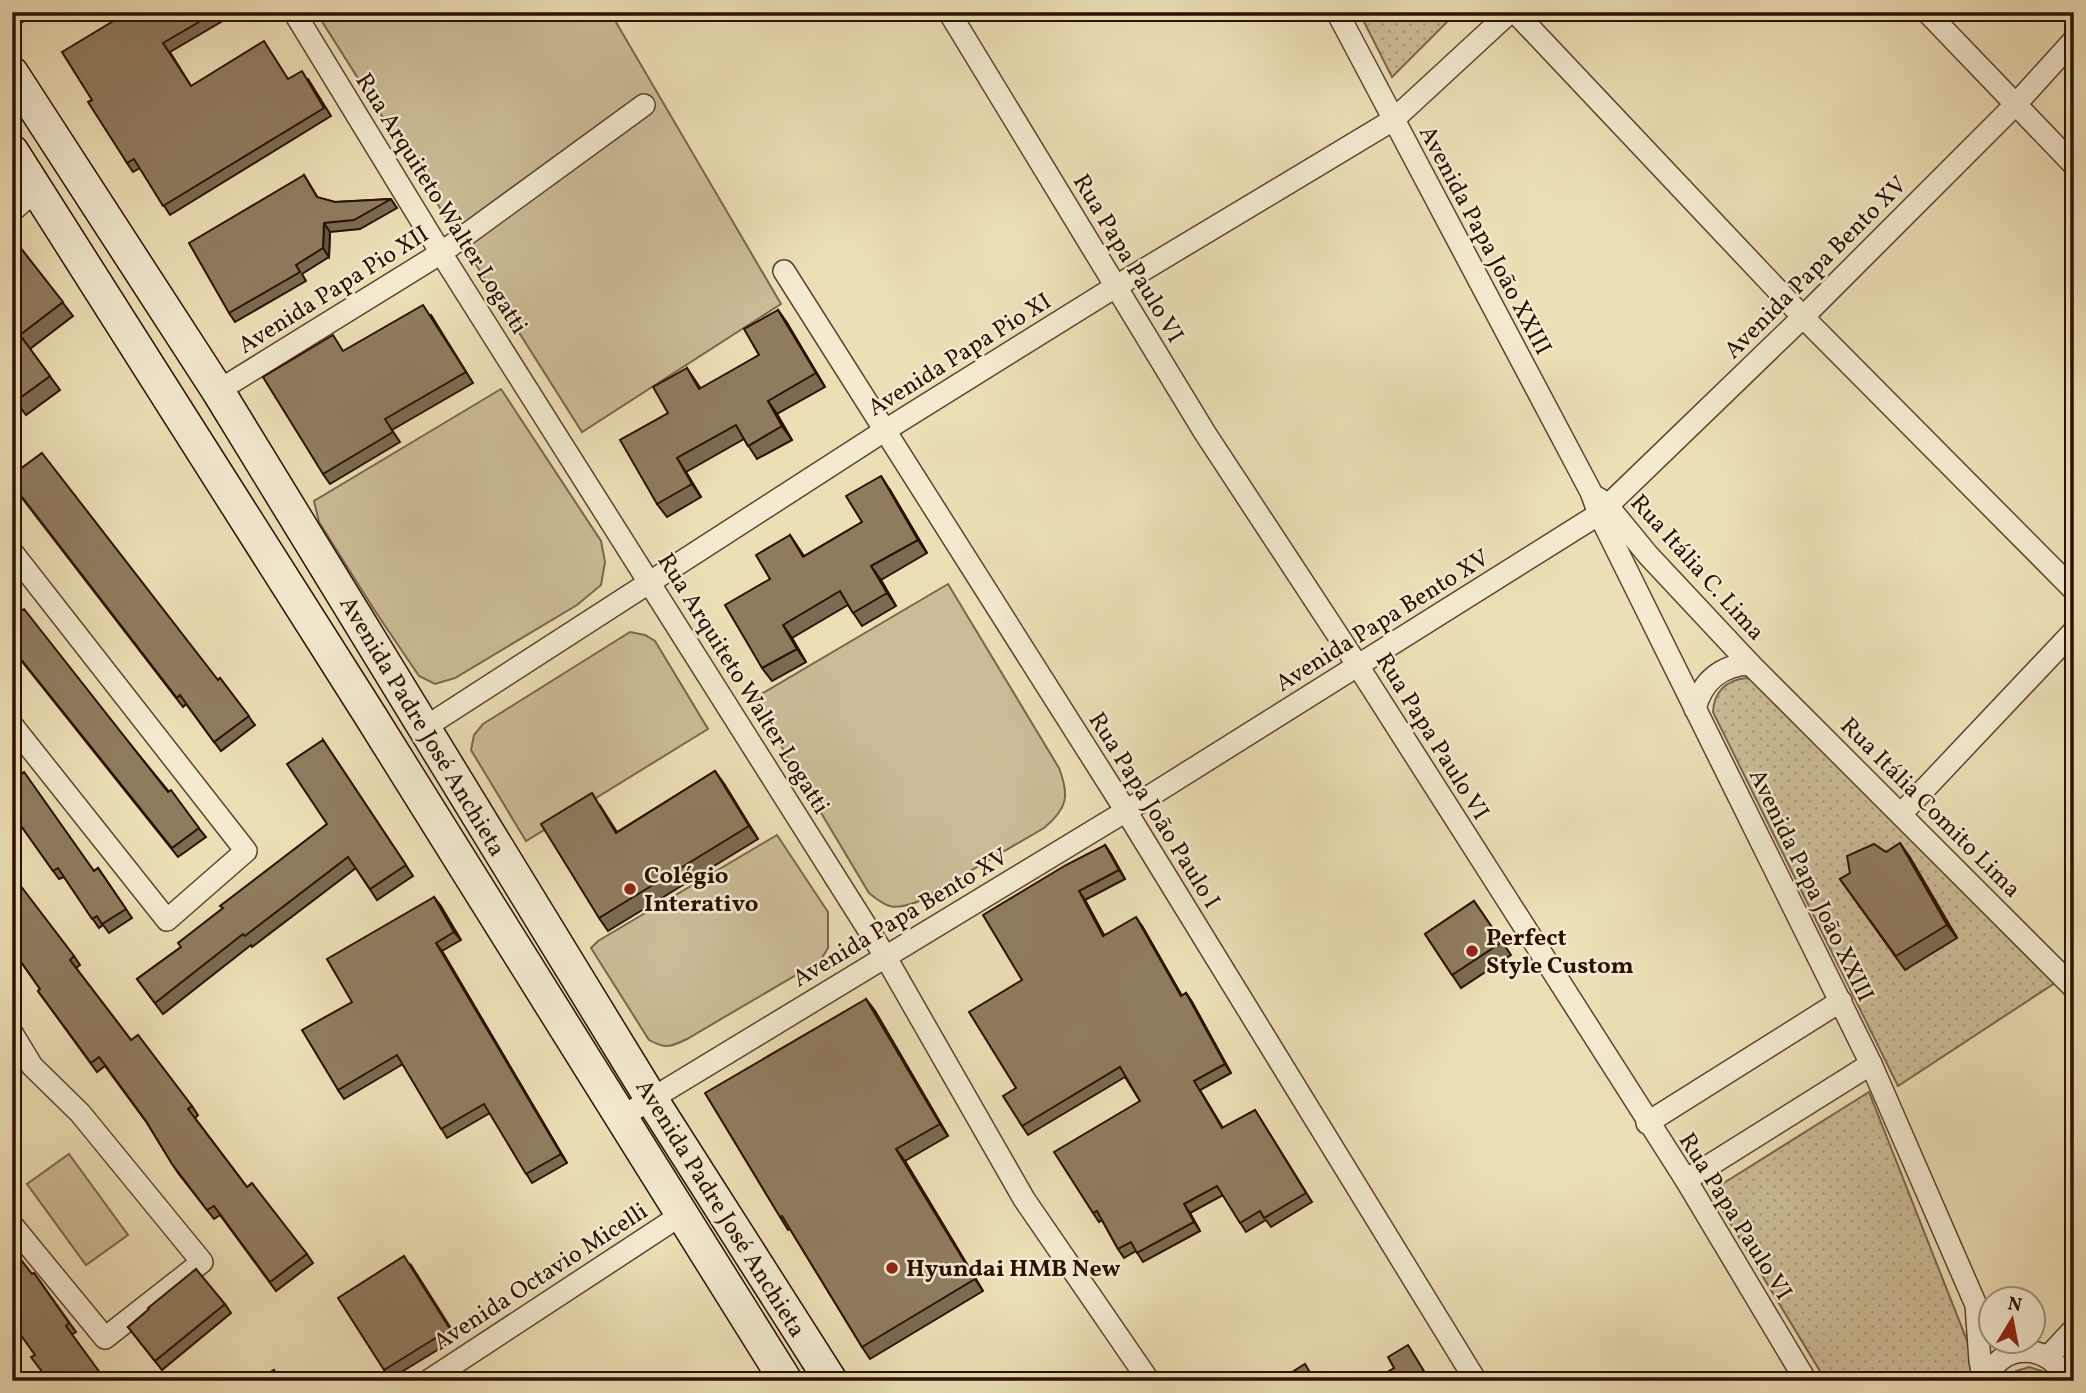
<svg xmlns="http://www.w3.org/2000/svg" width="2086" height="1393" viewBox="0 0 2086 1393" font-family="Vollkorn,serif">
  <defs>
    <pattern id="park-dots" width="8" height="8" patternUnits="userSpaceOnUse" patternTransform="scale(1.75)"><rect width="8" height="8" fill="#cbbc97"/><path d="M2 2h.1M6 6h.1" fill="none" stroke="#aea180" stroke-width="1.8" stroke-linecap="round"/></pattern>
  </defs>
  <rect width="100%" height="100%" fill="#ecdfb6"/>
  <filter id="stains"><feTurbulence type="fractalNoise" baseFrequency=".00286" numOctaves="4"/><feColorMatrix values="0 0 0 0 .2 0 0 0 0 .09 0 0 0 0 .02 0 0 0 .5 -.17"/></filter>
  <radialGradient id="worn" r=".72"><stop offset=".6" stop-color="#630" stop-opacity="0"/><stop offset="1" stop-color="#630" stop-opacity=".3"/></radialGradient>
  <g fill="#cbbc97" stroke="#7b664c" stroke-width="2">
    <path d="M316,12H610L781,304L582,432Z"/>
    <path d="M501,389L601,541L605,562L601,585L577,605L455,678L435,684L419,676L375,611L319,522L314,501Z"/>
    <path d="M948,584L1059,768C1070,796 1067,809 1044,828L917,902C894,910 888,909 869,893L753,699Z"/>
    <path d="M630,632L645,635L655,641L708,729L526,841L471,750L474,735L483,724Z"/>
    <path d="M777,835L828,912V948L820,961L687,1039C671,1047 665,1049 649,1040L591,948L598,941Z"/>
    <path d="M69,1154L128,1235L86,1265L27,1184Z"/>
    <path d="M2029,1367L2042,1371L2049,1381H2009L2016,1371Z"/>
  </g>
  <g fill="url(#park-dots)" stroke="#7b664c" stroke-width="2">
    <path d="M1359,12H1457L1392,77Z"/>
    <path d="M1746,678L1751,679L2058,981L1898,1086L1713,712C1714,692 1726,680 1746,678Z"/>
    <path d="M1869,1092L1975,1361L1973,1381H1826L1711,1191Z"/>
  </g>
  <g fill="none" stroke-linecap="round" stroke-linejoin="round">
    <defs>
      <g id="minor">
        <path d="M294,12L441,253L885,956L1024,1199L1149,1381"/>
        <path d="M949,12L1205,433L1358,666L1686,1180L1806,1381"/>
        <path d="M1337,12L1591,492L1599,514L1871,1064L1976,1305L1980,1361L1984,1381"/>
        <path d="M1515,12L1803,317L2074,590"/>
        <path d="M1927,12L2074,165"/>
        <path d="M12,15L18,12"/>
        <path d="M12,211L37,189"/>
        <path d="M784,271L1126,811L1476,1381"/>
        <path d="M218,391L441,253L644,105"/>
        <path d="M1598,498L1607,505L1648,555L1750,664L2074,988"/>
        <path d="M12,552L246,851L167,920L12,725"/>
        <path d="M1695,709C1702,681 1722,665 1750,664"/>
        <path d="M424,728L884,431L1115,287L1393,120L1510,12"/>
        <path d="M1901,814L2074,631"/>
        <path d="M12,1033L32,1066L80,1113L202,1262L105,1338L12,1225"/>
        <path d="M620,1118L1126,811L1599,514L1803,317L2015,105L2074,40"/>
        <path d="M1647,1123L1841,1001"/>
        <path d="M1686,1180L1871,1064"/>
        <path d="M2048,1357L2074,1329"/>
        <path d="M428,1381L681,1215"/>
        <path d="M1987,1381C1997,1341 2054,1342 2065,1381"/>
      </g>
      <g id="secondary">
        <path d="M12,73L218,391L652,1100L831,1381"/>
        <path d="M12,151L368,712L786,1381"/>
      </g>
    </defs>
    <use href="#minor" stroke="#5b442e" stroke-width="24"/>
    <use href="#secondary" stroke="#2b1000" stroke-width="35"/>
    <use href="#minor" stroke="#f3ead0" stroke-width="21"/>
    <use href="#secondary" stroke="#f3ead0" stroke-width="32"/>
  </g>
  <g fill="#7b6b52" stroke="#2b1000" stroke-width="2">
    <path d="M110,12H238L170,52L191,86L288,79H308L331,116L170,215L140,168L133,172L127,163L92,100L115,20Z"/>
    <path d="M304,175L318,198L335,202L391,199L397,208L360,229L330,232L329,257L302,274L306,281L235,322L229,313Z"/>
    <path d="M12,237L73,316L30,349L60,390L26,415L20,407L12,413Z"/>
    <path d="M778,310L787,323L825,387L777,414L792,440L757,459L744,439L686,472L701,497L667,517L657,504L668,413L687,368L701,389L759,355Z"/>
    <path d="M431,315L473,383L392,430L400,442L330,484L323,474L344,351Z"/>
    <path d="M12,485L218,680L220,678L255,725L221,751L186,704L183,707Z"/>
    <path d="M890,490L927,553L881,580L896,606L862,626L848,605L792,638L806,662L772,681L762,668L770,579L790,535L804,556L862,522Z"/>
    <path d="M12,600L206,837L178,857L12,649Z"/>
    <path d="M323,740L413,876L377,900L356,868L252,947L251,945L163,1014L137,979L181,947L327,824Z"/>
    <path d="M715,771L758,839L608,931L599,918L601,807L617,832Z"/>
    <path d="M19,776L94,871L98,868L132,918L109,933L103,925L99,928L64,877L59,879L12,813Z"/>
    <path d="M1105,845L1111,854L1125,879L1085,900L1104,935L1142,926L1182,996L1186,993L1192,1002L1231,1073L1200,1090L1223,1128L1255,1110L1312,1202L1271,1227L1266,1220L1246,1232L1223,1195L1190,1213L1200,1231L1143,1262L1136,1251L1124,1258L1118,1249L1102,1220L1099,1222L1093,1213L1140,1101L1125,1077L1028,1135L1022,1126L1016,1088L1022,980Z"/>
    <path d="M1886,852L1909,856L1957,938L1905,970L1840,879Z"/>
    <path d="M434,897L461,940L442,951L567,1163L532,1183L490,1113L447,1138L403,1064L344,1099L338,1090L352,1002Z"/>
    <path d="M1474,901L1511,955L1461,988L1425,934Z"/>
    <path d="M12,949L74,956L80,965L76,968L131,1040L192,1106L198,1115L195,1118L247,1187L307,1254L313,1263L276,1291L220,1215L214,1219L178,1173L147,1123L105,1066L97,1072L38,991L40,989Z"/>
    <path d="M866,999L875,1011L948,1136L905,1161L983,1291L870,1359L862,1347L790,1229L788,1230L780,1217Z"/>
    <path d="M411,1265L457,1338L390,1379L384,1370Z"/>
    <path d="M34,1273L76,1332L35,1355L32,1274Z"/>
    <path d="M225,1304L231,1313L162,1370L128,1327Z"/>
  </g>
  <g fill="#645742" stroke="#2b1000" stroke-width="2">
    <path d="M324,223L330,232L329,257L323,248Z"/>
    <path d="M778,310L787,323L825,387L816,373Z"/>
    <path d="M768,401L777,414L792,440L782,426Z"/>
    <path d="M677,458L686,472L701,497L692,484Z"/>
    <path d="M881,476L890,490L927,553L918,540Z"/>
    <path d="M871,566L881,580L896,606L887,593Z"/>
    <path d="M783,625L792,638L806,662L797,649Z"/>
    <path d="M715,771L725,785L758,839L749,826Z"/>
    <path d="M1900,843L1909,856L1957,938L1947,925Z"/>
    <path d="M1105,845L1111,854L1125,879L1119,870Z"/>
    <path d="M1079,891L1085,900L1109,945L1103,936Z"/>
    <path d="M434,897L441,906L461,940L454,932Z"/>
    <path d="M1136,917L1142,926L1187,1005L1181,996Z"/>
    <path d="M436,943L442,951L567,1163L561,1154Z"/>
    <path d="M1186,993L1192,1002L1231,1073L1225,1064Z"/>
    <path d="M866,999L875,1011L948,1136L940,1124Z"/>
    <path d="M896,1149L905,1161L983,1291L975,1279Z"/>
    <path d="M1184,1204L1190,1213L1200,1231L1194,1222Z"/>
  </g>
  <g fill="#8f7c5f" stroke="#2b1000" stroke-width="2">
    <path d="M110,12H216L163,43L191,86L264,41L288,79L302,71L324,108L163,206L134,159L127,163L88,102L92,100L62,52L115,20Z"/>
    <path d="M304,175L317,197L335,202L391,199L354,220L324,223L323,248L296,265L300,272L229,313L189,243Z"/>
    <path d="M12,237L63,302L20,335L50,376L16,401L12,396Z"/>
    <path d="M423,305L466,372L385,419L393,432L323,474L263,377L333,335L343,351Z"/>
    <path d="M778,310L816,373L768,401L782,426L748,446L736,425L677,458L692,484L657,504L620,440L668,413L653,387L687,368L699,389L759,355L744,329Z"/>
    <path d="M42,453L218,680L220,678L249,716L214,742L180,695L177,698L12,484V475Z"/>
    <path d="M881,476L918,540L871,566L887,593L853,613L840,591L783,625L797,649L762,668L725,605L770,579L756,555L790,535L803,557L862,522L846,496Z"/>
    <path d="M12,600L21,611L24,609L168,792L171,790L199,828L172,848L12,648Z"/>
    <path d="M323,740L406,865L370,889L348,857L245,936L243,934L155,1003L137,979L181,947L178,943L223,908L220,906L327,824L287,764Z"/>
    <path d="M12,766L19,776L24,772L94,871L98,868L126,909L102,924L97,916L92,919L58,868L53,871L12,813Z"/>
    <path d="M715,771L749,826L599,918L541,824L592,793L616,833Z"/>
    <path d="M1900,843L1947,925L1896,956L1840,879L1850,873L1847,856L1874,844L1886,852Z"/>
    <path d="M1105,845L1119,870L1079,891L1103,936L1136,917L1181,996L1186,993L1225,1064L1194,1081L1222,1128L1255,1110L1306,1193L1264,1218L1260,1211L1240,1223L1217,1186L1184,1204L1194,1222L1137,1253L1131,1242L1118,1249L1097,1211L1093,1213L1054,1152L1140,1101L1120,1067L1022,1126L1003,1096L1016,1088L969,1012L1022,980L983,915L1066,865Z"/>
    <path d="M20,885L74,956L70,960L131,1040L138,1035L192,1106L188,1109L247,1187L252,1183L307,1254L270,1282L214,1206L207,1210L172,1164L146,1121L99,1057L91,1063L38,991L40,989L12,949V890Z"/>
    <path d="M434,897L454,932L436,943L561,1154L526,1174L484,1104L441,1129L397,1055L338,1090L302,1030L352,1002L327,959Z"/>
    <path d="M1474,901L1502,942L1452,975L1425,934Z"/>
    <path d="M866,999L940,1124L896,1149L975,1279L862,1347L782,1216L780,1217L705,1093Z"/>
    <path d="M15,1252L32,1274L34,1273L69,1323L66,1326L106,1381H49L31,1357L35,1355L12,1323V1254Z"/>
    <path d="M404,1256L450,1329L384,1370L338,1298Z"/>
    <path d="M196,1269L225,1304L155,1361L128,1327L149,1309L148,1308Z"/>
    <path d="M1408,1345L1430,1381H1372L1394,1368L1388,1357Z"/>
    <path d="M1305,1364L1315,1381H1278Z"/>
    <path d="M274,1370L280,1381H256Z"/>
  </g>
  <g fill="#8f2418" stroke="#f3ead0" stroke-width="2.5">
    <circle cx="630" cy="889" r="7"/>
    <circle cx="1472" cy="951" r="7"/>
    <circle cx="892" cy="1268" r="7"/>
  </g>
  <g text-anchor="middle" stroke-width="5" stroke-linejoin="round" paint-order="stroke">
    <g font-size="24" fill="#2b1000" stroke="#f3ead0">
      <text transform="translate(442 203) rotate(58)" y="8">Rua Arquiteto Walter Logatti</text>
      <text transform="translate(1486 240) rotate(62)" y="8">Avenida Papa João XXIII</text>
      <text transform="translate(1129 258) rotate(59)" y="8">Rua Papa Paulo VI</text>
      <text transform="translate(1815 267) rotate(-45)" y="8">Avenida Papa Bento XV</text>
      <text transform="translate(333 289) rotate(-32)" y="8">Avenida Papa Pio XII</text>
      <text transform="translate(959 354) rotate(-32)" y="8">Avenida Papa Pio XI</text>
      <text transform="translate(1698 567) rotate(48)" y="8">Rua Itália C. Lima</text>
      <text transform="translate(1382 620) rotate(-32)" y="8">Avenida Papa Bento XV</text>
      <text transform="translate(744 683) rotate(58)" y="8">Rua Arquiteto Walter Logatti</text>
      <text transform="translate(423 726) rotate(59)" y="8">Avenida Padre José Anchieta</text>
      <text transform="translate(1433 736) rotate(58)" y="8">Rua Papa Paulo VI</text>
      <text transform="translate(1931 807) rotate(45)" y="8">Rua Itália Comito Lima</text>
      <text transform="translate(1155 810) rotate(58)" y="8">Rua Papa João Paulo I</text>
      <text transform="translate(1812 885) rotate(64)" y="8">Avenida Papa João XXIII</text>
      <text transform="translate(900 917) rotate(-31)" y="8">Avenida Papa Bento XV</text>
      <text transform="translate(721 1208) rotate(58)" y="8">Avenida Padre José Anchieta</text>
      <text transform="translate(1736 1216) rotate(58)" y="8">Rua Papa Paulo VI</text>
      <text transform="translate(540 1276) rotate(-33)" y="8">Avenida Octavio Micelli</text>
    </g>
    <g font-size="24" font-weight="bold" fill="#2b1000" stroke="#f3ead0" text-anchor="start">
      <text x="644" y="883">Colégio<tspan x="644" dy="28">Interativo</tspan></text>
      <text x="1486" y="945">Perfect<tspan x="1486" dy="28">Style Custom</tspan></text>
      <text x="906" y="1276">Hyundai HMB New</text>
    </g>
  </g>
  <rect width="2086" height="1393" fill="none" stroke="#ecdfb6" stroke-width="42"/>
  <rect x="14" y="14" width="2058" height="1365" fill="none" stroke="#2b1000" stroke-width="3.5"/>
  <rect x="21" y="21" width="2044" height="1351" fill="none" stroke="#2b1000" stroke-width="2"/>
  <g transform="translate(2012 1320) rotate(10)"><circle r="33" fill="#f3ead0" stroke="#a3937d" stroke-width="2"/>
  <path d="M0-5L12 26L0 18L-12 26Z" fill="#8f2418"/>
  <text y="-10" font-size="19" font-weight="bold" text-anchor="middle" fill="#2b1000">N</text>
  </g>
  <rect width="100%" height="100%" filter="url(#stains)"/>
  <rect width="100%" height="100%" fill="url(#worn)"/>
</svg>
